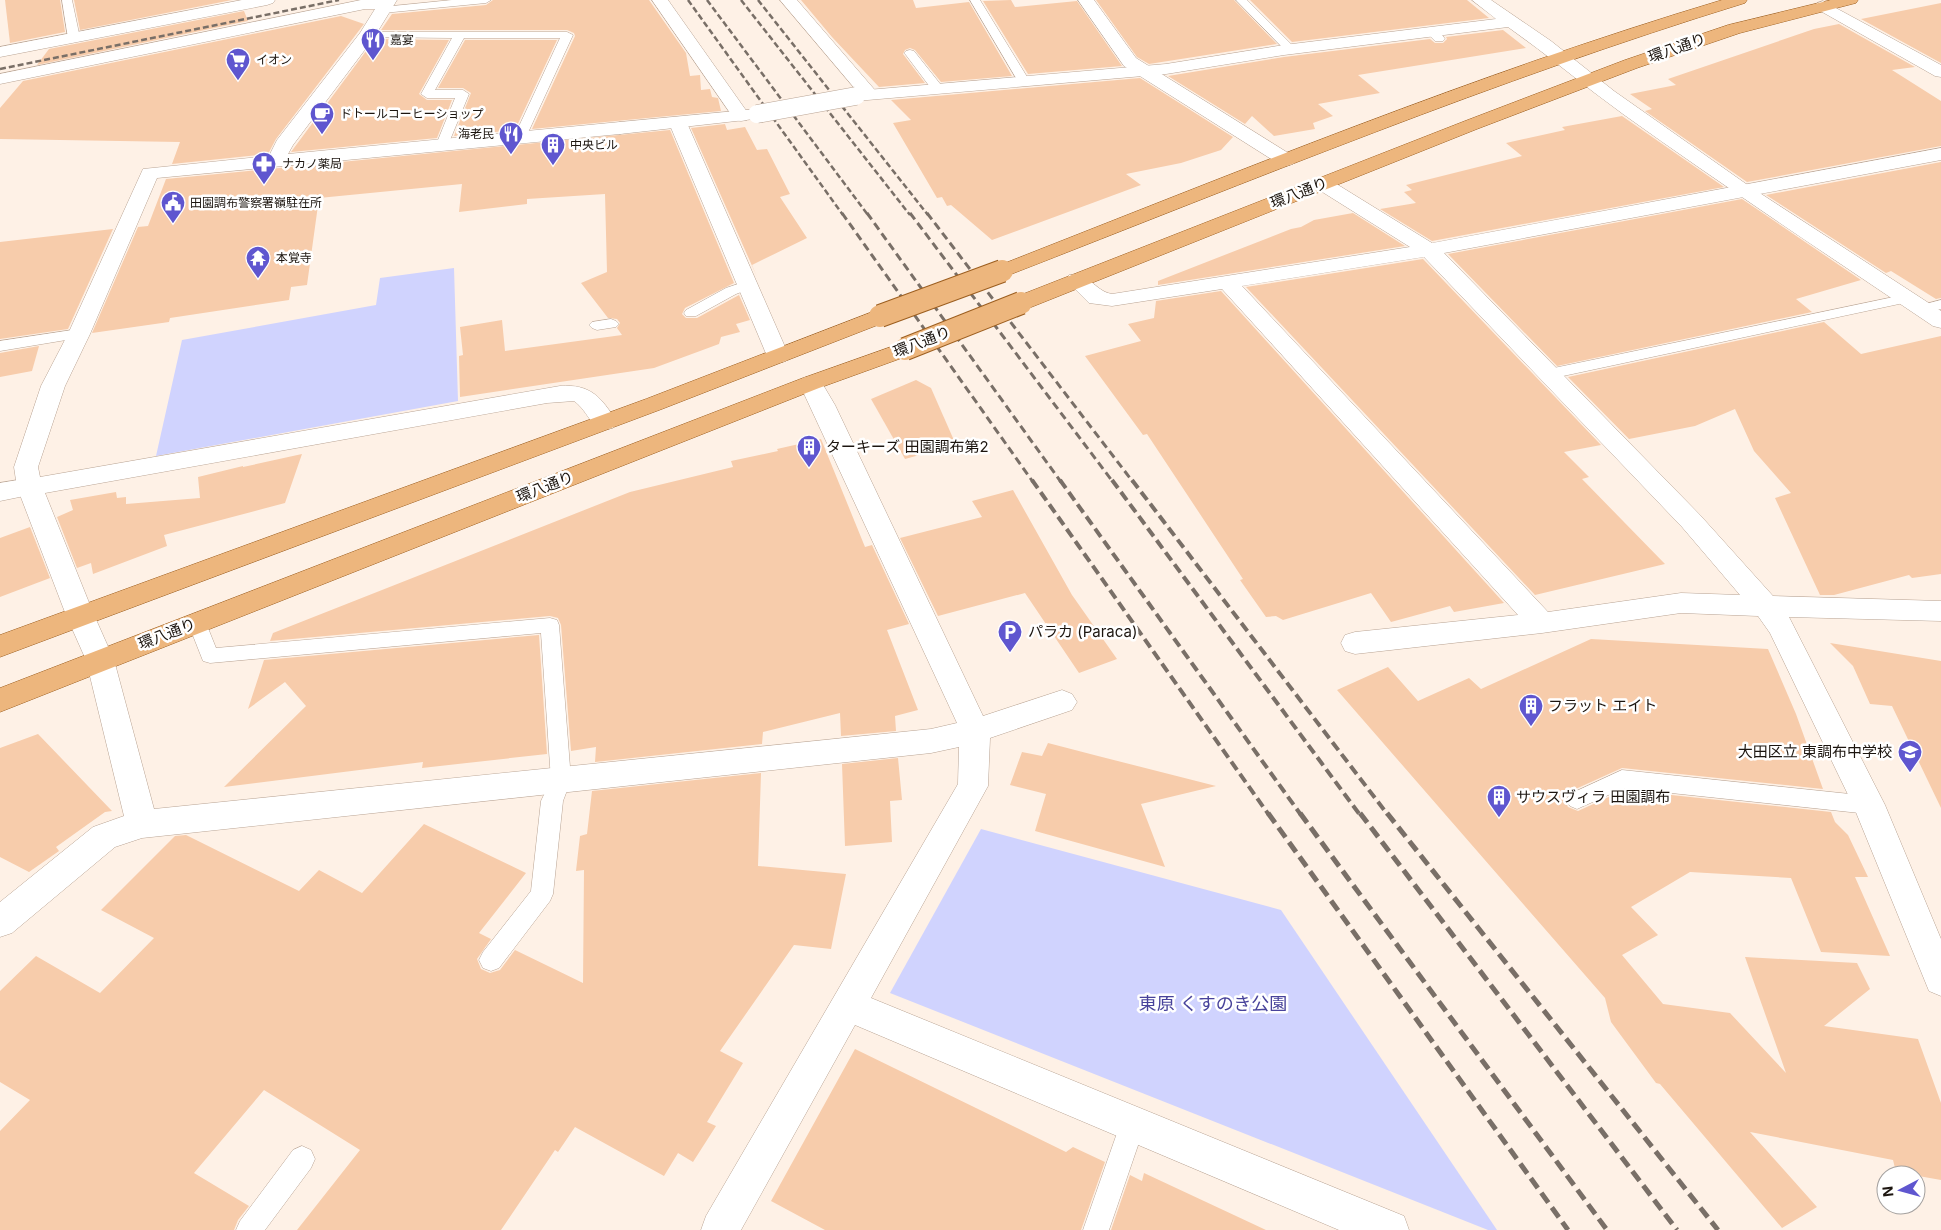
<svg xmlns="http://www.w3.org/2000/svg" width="1941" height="1230" viewBox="0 0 1941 1230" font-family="Inter,'Noto Sans JP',sans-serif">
  <rect width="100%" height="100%" fill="#fef1e6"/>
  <g fill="#d0d3fe">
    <path d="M454,268L458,401L156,456L182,340L376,305L380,278Z"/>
    <path d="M981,829L1281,910L1497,1230H1488L890,993Z"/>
  </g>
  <g fill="#f7ccab">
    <path d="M5,0H60L65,32L10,43Z"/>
    <path d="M74,0H232L80,30Z"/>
    <path d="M493,0H649L686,53L690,76L700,75L701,90L710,89L712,97L718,98L721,111L532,129L575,36L574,33L567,30H381L392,14L486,5Z"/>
    <path d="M801,0H913L916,8L969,2L1012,76L941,82L915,50L910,48L905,50L903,54L925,83L879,87L832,37Z"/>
    <path d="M1011,0L1015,7L1077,1L1122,66L1028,74L983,1Z"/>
    <path d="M1096,0H1234L1277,44L1149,64L1137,57Z"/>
    <path d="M1250,0H1467L1489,18L1292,42Z"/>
    <path d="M1941,3V63L1861,19Z"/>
    <path d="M244,11L248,21L37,65L49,49Z"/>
    <path d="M341,16L364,24L276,139L268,154L172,164L180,142L0,139V108L23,81Z"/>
    <path d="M1839,24L1915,67L1892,70L1941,101V146L1747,182L1645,111L1652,109L1630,94L1676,85L1668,79L1814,29Z"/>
    <path d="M1503,30L1526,48L1358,75L1380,93L1318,104L1333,116L1313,123L1315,129L1274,136L1252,116L1245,124L1168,76L1284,57L1430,39L1435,43H1443L1447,39L1446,37Z"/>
    <path d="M375,39L449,40L419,94L427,100H452L437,138L291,152Z"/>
    <path d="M465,40H557L515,130L454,136L471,93L463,88H438Z"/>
    <path d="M1140,78L1233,137L1221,150L1181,163L1126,174L1141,185L992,240L951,205L947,206L942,197L937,198L893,123L911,120L891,100Z"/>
    <path d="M1622,116L1724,187L1432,241L1380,209L1416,203L1404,192L1412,190L1406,185L1522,156L1506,143L1565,130L1562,127Z"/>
    <path d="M725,124L727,130L745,127L757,150L767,149L790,194L780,197L807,238L752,265L757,277L691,128Z"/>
    <path d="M670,130L734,283L685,308L682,314L686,318H697L739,295L750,320L736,324L740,332L721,337L719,344L654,368L460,397L459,356L463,355L460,327L502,320L505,351L622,335L617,328L620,323L617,319L608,318L581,283L607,272L605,194L527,199V204L459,212L462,184L319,198L307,285L291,287L289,300L170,318L169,322L92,333L138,227L148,226L166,179Z"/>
    <path d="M1941,162V298L1936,299L1891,271L1886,273L1766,195Z"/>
    <path d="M1742,199L1861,280L1796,299L1812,312L1557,366L1448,254Z"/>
    <path d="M1353,213L1405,246L1158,285V281L1291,229L1301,227L1314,220Z"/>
    <path d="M113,229L68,329L0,339V242Z"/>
    <path d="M1423,259L1601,445L1564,452L1589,477L1582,479L1665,564L1535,595L1246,287Z"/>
    <path d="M1221,291L1504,603L1454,612L1450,606L1391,622L1371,593L1283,620L1276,616L1266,617L1240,580L1243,579L1147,434L1143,435L1085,356L1141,341L1128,324L1154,318L1156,301Z"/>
    <path d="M1824,322L1861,354L1941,336V574L1912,578L1909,575L1834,595H1820L1775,498L1791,493L1754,451L1735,409L1695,426L1629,439L1568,377Z"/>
    <path d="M39,346L32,371L0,377V353Z"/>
    <path d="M916,380L931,388L956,445L905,459L871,399Z"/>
    <path d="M821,439L865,547L872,545L909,624L887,630L918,710L895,716L896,731L841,736L840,713L763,732L762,744L595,762L596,747L571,751L561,625L558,618L550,616L270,641L273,633L630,492L733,467L731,461L778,451L777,449Z"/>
    <path d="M302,454L285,503L164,535L167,546L93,574L91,563L77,568L57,517L73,510L70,500L116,492L117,498L126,497V504L200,498L198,477L243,466V467Z"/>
    <path d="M1013,490L1072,595L1117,659L1079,673L1025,593L938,616L900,538L982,517L972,501Z"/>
    <path d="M30,527L50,578L0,597V538Z"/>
    <path d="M539,635L547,754L422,768L423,762L224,787L306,706L285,682L248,709L264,660Z"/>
    <path d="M1591,639L1768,649L1796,714L1823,789L1622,768L1569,792L1564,799L1568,807L1578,811L1624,790L1831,812L1835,822L1848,835L1868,877H1855L1890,956L1821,952L1791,878L1690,872L1631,907L1658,935L1622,955L1663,1004L1730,1013L1786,1073L1745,957L1857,963L1870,989L1824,1026L1918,1039L1941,1103V1180L1896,1172L1893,1160L1750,1132L1817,1207L1782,1228L1660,1084L1656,1083L1611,1022L1605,998L1337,690L1388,667L1418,701L1469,678L1481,689Z"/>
    <path d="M1830,643L1941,661V808L1892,706L1870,704L1853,666Z"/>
    <path d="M38,734L112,811L105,812L56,847L59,851L29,872L0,857V748Z"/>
    <path d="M1048,743L1098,756L1216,786L1141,804L1165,867L1035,831L1046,794L1010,785L1022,752L1042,756Z"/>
    <path d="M898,758L902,800L890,801L892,842L845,846L842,764Z"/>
    <path d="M761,773L758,866L846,874L831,949L794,945L720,1051L743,1063L707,1122L716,1126L693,1162L678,1153L664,1176L575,1127L558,1152L555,1150L501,1230H297L360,1150L264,1090L194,1173L249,1206L238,1220L234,1230H0V1131L30,1100L0,1082V991L36,956L100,993L154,938L101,910L175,836L186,835L299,891L319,870L362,893L424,824L526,873L479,933L491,939L477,959L481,969L490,973L500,970L515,950L583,983L584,870L576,871L580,836L587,834L592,791Z"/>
    <path d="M855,1049L1066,1152L1073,1147L1105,1162L1081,1230H825L771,1201Z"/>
    <path d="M1144,1173L1266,1230H1111L1130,1175L1142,1181Z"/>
  </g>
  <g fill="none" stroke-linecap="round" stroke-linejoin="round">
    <defs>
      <g id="service">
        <path d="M62,0H72L80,38L78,40L74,41L68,38Z"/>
        <path d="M452,0H491L486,3L383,13L377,10L383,7Z"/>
        <path d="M970,0H980L1029,80L1027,83H1019Z"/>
        <path d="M1236,0H1247L1296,49L1294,51H1286Z"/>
        <path d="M1432,29C1437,30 1442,34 1445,39L1443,41H1435L1426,32L1428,30Z"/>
        <path d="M367,32H567L573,35L526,137L520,141L514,137L560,38H464L435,90H463L469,94L448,145L442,149L436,145L455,98H427L421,94L452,38L363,37L361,35Z"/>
        <path d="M910,50L914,51L941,85L943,88L941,91H933L906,55L904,53L906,51Z"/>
        <path d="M747,281L752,282L754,285L752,288L736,294L696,316H686L684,313L686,310L726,288Z"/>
        <path d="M1908,294L1913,295L1915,298L1913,301L1549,379L1543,378L1541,374L1543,370L1549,369Z"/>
        <path d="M1941,300V309L1923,313L1918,312L1916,309L1918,306Z"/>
        <path d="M611,319L616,321L619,324L616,327L597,330L592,328L589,325L592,322Z"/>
        <path d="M79,329L84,331L87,334L84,337L0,351V341Z"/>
        <path d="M197,616L204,618L216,648L550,618L557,620L559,625L571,780L563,801L553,894L550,901L499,968L491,971L483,968L479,960L483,952L531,891L541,801L551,780L541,633L210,663L203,661L188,623L190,618Z"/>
        <path d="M1622,770L1869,796L1876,799L1880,805L1876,811L1869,814L1624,788L1577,809L1570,806L1566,800L1570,794Z"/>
        <path d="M1132,1112L1141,1116L1145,1125L1109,1230H1083L1123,1116Z"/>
        <path d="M302,1146L311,1150L315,1159L311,1168L265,1230H236L240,1221L293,1150Z"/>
      </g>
      <g id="minor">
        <path d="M242,0H275L273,3L267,5L0,57V47Z"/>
        <path d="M361,0H397L373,39L293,145L288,154L620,122L627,124L629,128L627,132L620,134L157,178L90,334L65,386L38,467L40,477L560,386C591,384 601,397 617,422L613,428C591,434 590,412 574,401L547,403L45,493L94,615L114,660L154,809L931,729L957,723L799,383L803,378L811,376L819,378L835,405L983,716L1062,690L1072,694L1077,702L1072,710L990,738L988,786L871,998L1404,1216L1409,1230H1339L855,1025L741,1230H701L706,1216L958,784L959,747L931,753L142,838L115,847L12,933L0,937V902L93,827L124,816L86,660L66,615L17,487L14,467L41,386L68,334L143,169L269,156L277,140L360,33L375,9H365L0,84V74Z"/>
        <path d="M652,0H668L750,116L747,120L741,121L735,120Z"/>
        <path d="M780,0H797L874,89L877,93L874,97L868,98L862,97Z"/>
        <path d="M1078,0H1094L1136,58L1293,156L1296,160L1293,164L1286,166L1279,164L1124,66Z"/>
        <path d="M1823,1L1941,65V77L1935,76L1817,9L1815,6L1817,3Z"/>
        <path d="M678,117L684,119L687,123L789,356L786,361L778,363L770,361L767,356L669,123L672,119Z"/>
        <path d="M1941,148V160L1444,253L1700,515L1773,596L1941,601V621L1789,617L1885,805L1941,939V996L1929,991L1853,805L1770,633L1758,616L1681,613L1542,633L1355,654L1345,651L1341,643L1345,635L1355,632L1518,615L1222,289L1112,306L1089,303L1066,280L1069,275C1089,271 1094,291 1112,294L1410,247L1316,188L1313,184L1316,180L1323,178L1330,180L1432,243ZM1424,257L1682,527L1740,595L1681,593L1548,612L1242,286Z"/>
      </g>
      <g id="tertiary">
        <path d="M1472,0H1491L1551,41L1614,91L1749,186L1941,311V328L1933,326C1829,256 1725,187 1623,114C1584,86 1548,55 1508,27L1284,55L1166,74L856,101L850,100L847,96L850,92L856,91L1166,64L1284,45L1496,19Z"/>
        <path d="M757,109L763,110L766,114L763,118L620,134L613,132L611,128L613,124L620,122Z"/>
        <path d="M30,478L39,481L43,487L39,493L0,501V483Z"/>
      </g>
      <g id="primary">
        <path d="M1722,0H1747L1745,3C1495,80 1253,180 1009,275L1002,277L995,275L991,271L995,267C1235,173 1475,74 1722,0Z"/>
        <path d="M1831,0H1858L1856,3L1740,33L1637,68L1477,129L1029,308L1021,310L1013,308L1010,303L1013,298L1465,121L1625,60L1728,25Z"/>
        <path d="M880,309L888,311L891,316L888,321L662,409L0,657V635L646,399Z"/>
        <path d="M905,342L913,344L916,349L913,354L819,388L0,712V688L803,378Z"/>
      </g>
    </defs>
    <use href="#service" stroke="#b9a494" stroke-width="1"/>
    <use href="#minor" stroke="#b9a494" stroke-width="1"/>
    <use href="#tertiary" stroke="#b9a494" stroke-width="1"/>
    <use href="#primary" stroke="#9c5e1f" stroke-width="1"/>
    <use href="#service" fill="#fff" fill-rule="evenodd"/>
    <use href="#minor" fill="#fff" fill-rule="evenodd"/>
    <use href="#tertiary" fill="#fff" fill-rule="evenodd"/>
    <use href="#primary" fill="#edb67d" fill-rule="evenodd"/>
    <g stroke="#796f67" stroke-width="2.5" stroke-dasharray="6 3" stroke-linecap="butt">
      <path d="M688,0L843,215"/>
      <path d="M707,0L868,215"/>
      <path d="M741,0L910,215"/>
      <path d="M758,0L928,215"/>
      <path d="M0,69L339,0"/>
    </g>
    <g stroke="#796f67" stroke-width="3" stroke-dasharray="8 4.5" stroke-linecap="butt">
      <path d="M842,213L1033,482"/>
      <path d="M867,213L1061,482"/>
      <path d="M910,213L1113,482"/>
      <path d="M927,213L1133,482"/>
    </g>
    <g stroke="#796f67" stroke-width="4" stroke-dasharray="10 5" stroke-linecap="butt">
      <path d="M1032,480L1269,815"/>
      <path d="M1060,480L1301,815"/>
      <path d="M1112,480L1360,815"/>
      <path d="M1132,480L1388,815"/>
    </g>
    <g stroke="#796f67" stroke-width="5" stroke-dasharray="12 6" stroke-linecap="butt">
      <path d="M1268,813L1568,1230"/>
      <path d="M1300,813L1607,1230"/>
      <path d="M1360,813L1677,1230"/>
      <path d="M1387,813L1718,1230"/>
    </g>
    <defs>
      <path id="tertiary-bridge" d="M757,114L856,96"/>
      <g id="primary-bridge">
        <path d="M880,316L1002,271"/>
        <path d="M905,349L1021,303"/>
      </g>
    </defs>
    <use href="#tertiary-bridge" stroke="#b9a494" stroke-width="19" stroke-linecap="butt"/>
    <use href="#primary-bridge" stroke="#9c5e1f" stroke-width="24" stroke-linecap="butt"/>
    <use href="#tertiary-bridge" stroke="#fff" stroke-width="18"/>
    <use href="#primary-bridge" stroke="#edb67d" stroke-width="22"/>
  </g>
  <defs>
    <symbol id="restaurant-pin" viewBox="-11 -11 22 30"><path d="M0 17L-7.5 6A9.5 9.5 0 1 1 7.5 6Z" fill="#5f56cf" stroke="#fff"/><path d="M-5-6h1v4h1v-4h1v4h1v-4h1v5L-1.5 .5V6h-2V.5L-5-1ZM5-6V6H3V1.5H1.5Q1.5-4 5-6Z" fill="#fff"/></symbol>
    <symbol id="supermarket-pin" viewBox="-11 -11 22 30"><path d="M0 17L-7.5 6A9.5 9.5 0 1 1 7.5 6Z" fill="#5f56cf" stroke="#fff"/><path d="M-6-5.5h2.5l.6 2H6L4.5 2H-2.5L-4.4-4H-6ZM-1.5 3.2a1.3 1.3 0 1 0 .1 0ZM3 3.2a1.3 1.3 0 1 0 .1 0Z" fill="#fff"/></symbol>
    <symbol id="cafe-pin" viewBox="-11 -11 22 30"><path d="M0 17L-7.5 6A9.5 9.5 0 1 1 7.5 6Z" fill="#5f56cf" stroke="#fff"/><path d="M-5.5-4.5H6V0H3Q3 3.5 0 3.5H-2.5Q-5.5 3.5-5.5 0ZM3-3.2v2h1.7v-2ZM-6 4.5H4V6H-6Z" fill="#fff"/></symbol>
    <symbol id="building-pin" viewBox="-11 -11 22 30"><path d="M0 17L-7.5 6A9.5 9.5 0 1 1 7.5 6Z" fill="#5f56cf" stroke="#fff"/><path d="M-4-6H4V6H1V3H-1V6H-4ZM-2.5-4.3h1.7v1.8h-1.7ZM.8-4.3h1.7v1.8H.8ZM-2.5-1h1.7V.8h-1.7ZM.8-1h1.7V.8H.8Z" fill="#fff"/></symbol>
    <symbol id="pharmacy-pin" viewBox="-11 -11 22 30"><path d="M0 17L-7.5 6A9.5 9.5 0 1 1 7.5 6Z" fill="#5f56cf" stroke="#fff"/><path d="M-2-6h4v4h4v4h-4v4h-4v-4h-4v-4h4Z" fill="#fff"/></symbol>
    <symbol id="civic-pin" viewBox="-11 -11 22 30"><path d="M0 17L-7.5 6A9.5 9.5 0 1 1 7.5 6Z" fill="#5f56cf" stroke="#fff"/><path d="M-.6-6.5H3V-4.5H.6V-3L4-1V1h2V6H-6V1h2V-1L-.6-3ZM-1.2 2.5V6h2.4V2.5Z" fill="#fff"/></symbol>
    <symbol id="temple-pin" viewBox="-11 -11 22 30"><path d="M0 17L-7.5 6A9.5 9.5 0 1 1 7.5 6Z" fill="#5f56cf" stroke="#fff"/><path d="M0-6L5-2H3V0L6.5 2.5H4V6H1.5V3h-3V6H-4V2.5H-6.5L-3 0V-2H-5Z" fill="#fff"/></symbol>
    <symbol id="parking-pin" viewBox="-11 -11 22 30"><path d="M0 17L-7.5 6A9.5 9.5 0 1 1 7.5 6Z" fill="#5f56cf" stroke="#fff"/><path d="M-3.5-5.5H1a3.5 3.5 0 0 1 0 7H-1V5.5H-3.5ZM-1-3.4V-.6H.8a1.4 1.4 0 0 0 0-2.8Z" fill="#fff"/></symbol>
    <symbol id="school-pin" viewBox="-11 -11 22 30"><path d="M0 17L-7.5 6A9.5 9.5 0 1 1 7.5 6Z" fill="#5f56cf" stroke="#fff"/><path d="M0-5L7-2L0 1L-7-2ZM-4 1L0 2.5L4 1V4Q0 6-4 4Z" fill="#fff"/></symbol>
  </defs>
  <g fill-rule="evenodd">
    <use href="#restaurant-pin" x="359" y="26" width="28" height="38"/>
    <use href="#supermarket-pin" x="224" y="46" width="28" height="38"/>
    <use href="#cafe-pin" x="308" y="100" width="28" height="38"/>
    <use href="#restaurant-pin" x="497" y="120" width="28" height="38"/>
    <use href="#building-pin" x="539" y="131" width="28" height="38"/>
    <use href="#pharmacy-pin" x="250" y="150" width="28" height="38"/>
    <use href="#civic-pin" x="159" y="189" width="28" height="38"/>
    <use href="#temple-pin" x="244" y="244" width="28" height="38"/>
    <use href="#building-pin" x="795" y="433" width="28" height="38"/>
    <use href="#parking-pin" x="996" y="618" width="28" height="38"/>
    <use href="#building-pin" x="1517" y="692" width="28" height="38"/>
    <use href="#school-pin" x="1896" y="738" width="28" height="38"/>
    <use href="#building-pin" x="1485" y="783" width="28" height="38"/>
  </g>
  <g text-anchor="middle" stroke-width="5" stroke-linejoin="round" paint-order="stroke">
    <g font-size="12" fill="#1c150f" stroke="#fff" text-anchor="start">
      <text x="390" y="44">嘉宴</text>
      <text x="256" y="64">イオン</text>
      <text x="340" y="118">ドトールコーヒーショップ</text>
      <text x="494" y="138" text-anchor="end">海老民</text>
      <text x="570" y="149">中央ビル</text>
      <text x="282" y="168">ナカノ薬局</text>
      <text x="190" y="207">田園調布警察署嶺駐在所</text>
      <text x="276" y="262">本覚寺</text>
    </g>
    <g font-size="15" fill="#1c150f" stroke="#fff">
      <text transform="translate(1677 48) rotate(-19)" y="5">環八通り</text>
      <text transform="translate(1299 193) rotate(-21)" y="5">環八通り</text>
      <text transform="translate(922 342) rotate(-21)" y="5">環八通り</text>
      <text transform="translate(545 487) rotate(-21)" y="5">環八通り</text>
      <text transform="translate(167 634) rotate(-21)" y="5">環八通り</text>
    </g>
    <g font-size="15" fill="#1c150f" stroke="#fff" text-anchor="start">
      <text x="826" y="452">ターキーズ 田園調布第2</text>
      <text x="1028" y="637">パラカ (Paraca)</text>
      <text x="1548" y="711">フラット エイト</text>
      <text x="1892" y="757" text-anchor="end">大田区立 東調布中学校</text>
      <text x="1516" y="802">サウスヴィラ 田園調布</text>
    </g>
    <g font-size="18" fill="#48439b" stroke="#fff">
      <text x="1213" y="1010">東原 くすのき公園</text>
    </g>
  </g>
  <g transform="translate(1901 1190) rotate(264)"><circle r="24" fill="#ffffff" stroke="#a4a19f"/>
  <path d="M0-4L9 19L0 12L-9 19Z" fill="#5f56cf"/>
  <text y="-8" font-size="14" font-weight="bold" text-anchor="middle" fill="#1c150f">N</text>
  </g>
</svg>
